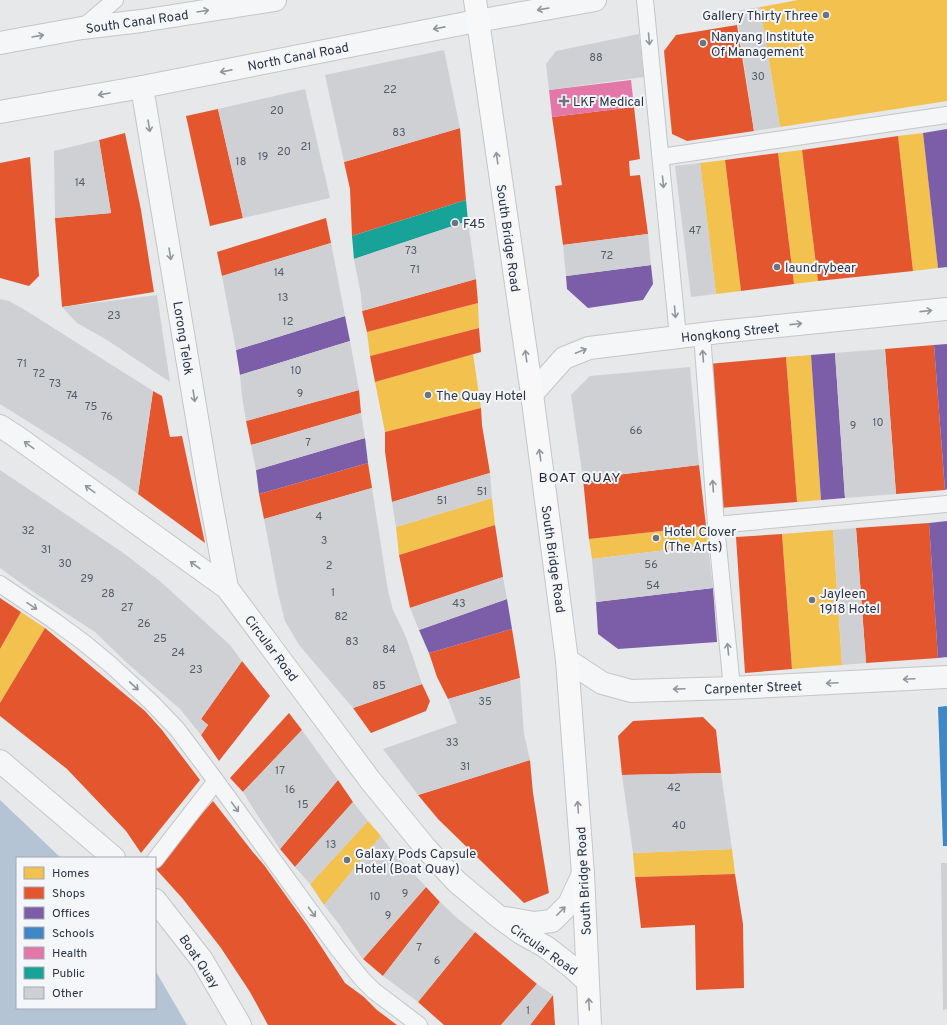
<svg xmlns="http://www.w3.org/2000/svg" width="947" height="1025" viewBox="0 0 947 1025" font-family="Overpass,sans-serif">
  <rect width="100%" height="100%" fill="#e6e8ea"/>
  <path fill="#b4c4d5" d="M0,800L61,858H17V1008H155V970L187,1025H0Z"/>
  <g fill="#f2c14e">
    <path d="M798,0H947V101L780,127L760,7Z"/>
    <path d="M923,133L938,268L913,271L898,136Z"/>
    <path d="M802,150L818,281L794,284L778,153Z"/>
    <path d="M725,160L741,291L716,294L700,163Z"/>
    <path d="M478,303L479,328L370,356L367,332Z"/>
    <path d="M473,354L481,408L385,432L375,382Z"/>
    <path d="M811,355L821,500L797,502L786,357Z"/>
    <path d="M492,498L495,525L399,555L396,527Z"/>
    <path d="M706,526L708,545L592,559L589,539Z"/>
    <path d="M833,530L842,665L792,669L782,534Z"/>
    <path d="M21,612L45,628L0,703V649Z"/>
    <path d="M368,821L381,836L324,905L310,884Z"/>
    <path d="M732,849L735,874L635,877L633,853Z"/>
  </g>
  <g fill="#e4572e">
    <path d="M737,25L754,131L687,141L672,134L664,51L676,35Z"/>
    <path d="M634,107L640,159L629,161L630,176L640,175L648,234L563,245L555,186L562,185L552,117Z"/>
    <path d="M218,109L243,218L210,226L186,116Z"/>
    <path d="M460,128L466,200L352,236L350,189L344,162Z"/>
    <path d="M125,133L141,210L154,292L62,307L55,218L111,213L99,140Z"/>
    <path d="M898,136L913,271L818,281L802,150Z"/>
    <path d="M778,153L794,284L741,291L725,160Z"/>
    <path d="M30,157L39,276L29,286L0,278V163Z"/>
    <path d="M326,218L331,243L222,276L217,252Z"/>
    <path d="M476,279L478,303L367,332L362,311Z"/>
    <path d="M479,328L481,352L375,382L370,356Z"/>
    <path d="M934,345L945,490L896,494L885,349Z"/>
    <path d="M786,357L797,502L719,508L708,364Z"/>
    <path d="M359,390L361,413L251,445L246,421Z"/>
    <path d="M153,391L162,396L170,437L182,436L205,543L138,494Z"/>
    <path d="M481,408L482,425L490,473L392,502L385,452V432Z"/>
    <path d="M368,463L372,488L264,519L259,494Z"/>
    <path d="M699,465L706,526L589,539L583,479Z"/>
    <path d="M929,523L938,658L866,663L856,528Z"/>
    <path d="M495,525L503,577L410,608L399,555Z"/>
    <path d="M782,534L792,669L745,673L736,537Z"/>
    <path d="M0,598L21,612L0,649Z"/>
    <path d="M45,628L145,711L162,730L200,780L141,853L126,831L67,769L0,716V703Z"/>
    <path d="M512,629L520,678L448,699L437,677L429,653Z"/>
    <path d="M242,661L270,696L219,761L201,735L208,725L201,719Z"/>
    <path d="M422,684L430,701L426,711L371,733L353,708Z"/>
    <path d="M289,713L302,730L243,792L230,778Z"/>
    <path d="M703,717L716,730L721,773L622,775L618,736L633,721Z"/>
    <path d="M530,760L533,793L549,893L524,903L438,819L418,795Z"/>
    <path d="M338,780L353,802L295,867L280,849Z"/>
    <path d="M213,801L252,851L264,865L307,925L345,983L364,997L377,1010L397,1025H268L250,992L221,948L183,899L155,868Z"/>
    <path d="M735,874L743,924L744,988L696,990L695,925L641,928L635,877Z"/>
    <path d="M426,887L440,902L383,976L363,959Z"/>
    <path d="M475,932L537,984L501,1025H444L418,1002Z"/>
    <path d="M553,995L555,1025H530Z"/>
  </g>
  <g fill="#7b5ea7">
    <path d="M947,129V267L938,268L923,133Z"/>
    <path d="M651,265L653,284L643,300L588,308L567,289L566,276Z"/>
    <path d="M345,316L350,341L240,375L236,350Z"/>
    <path d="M947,344V489L945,490L934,345Z"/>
    <path d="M835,353L845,498L821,500L811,355Z"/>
    <path d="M365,438L368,463L259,494L256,470Z"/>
    <path d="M947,521V657L938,658L929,523Z"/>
    <path d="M713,588L717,642L618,649L598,634L596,602Z"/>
    <path d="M507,599L512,629L429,653L419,630Z"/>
  </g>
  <path fill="#3f88c5" d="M947,706V846H943L938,707Z"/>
  <path fill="#e377a8" d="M631,80L634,107L552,117L549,90Z"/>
  <path fill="#17a398" d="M466,200L468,221L354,259L352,236Z"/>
  <g fill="#ced0d3">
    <path d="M760,7L780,127L754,131L736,11Z"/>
    <path d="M639,34L644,77L549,90L546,64L556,51Z"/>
    <path d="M444,50L460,128L344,162L325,75Z"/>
    <path d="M305,89L330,198L243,218L218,109Z"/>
    <path d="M99,140L111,213L55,218L54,151Z"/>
    <path d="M700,163L716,294L691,297L675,166Z"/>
    <path d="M468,221L476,279L362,311L361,295L354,259Z"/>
    <path d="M648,234L651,265L566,276L563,245Z"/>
    <path d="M331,243L345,316L236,350L222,276Z"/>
    <path d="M157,295L170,382L107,340L77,323L62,307Z"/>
    <path d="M0,299L9,301L25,310L153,391L138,494L120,481L67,446L0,404Z"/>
    <path d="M350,341L359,390L246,421L242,396L240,375Z"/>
    <path d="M885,349L896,494L845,498L835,353Z"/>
    <path d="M690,367L699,465L583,479L571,395L590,376Z"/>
    <path d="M361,413L365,438L256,470L251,445Z"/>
    <path d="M0,470L122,552L161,582L230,645L242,661L201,719L208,725L201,735L180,709L127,663L95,632L32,591L0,568Z"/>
    <path d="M490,473L492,498L396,527L392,502Z"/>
    <path d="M372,488L388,591L393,610L406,637L422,684L353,708L299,645L285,621L278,593L264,519Z"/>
    <path d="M856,528L866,663L842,665L833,530Z"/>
    <path d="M708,545L713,588L596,602L592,559Z"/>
    <path d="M503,577L507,599L419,630L410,608Z"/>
    <path d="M520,678L524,734L530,760L418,795L383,749L457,723L448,699Z"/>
    <path d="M302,730L338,780L280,849L256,813L243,792Z"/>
    <path d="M721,773L732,849L633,853L622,775Z"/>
    <path d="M353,802L368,821L310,884L295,867Z"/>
    <path d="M381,836L395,855L410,869L426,887L363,959L338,923L324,905Z"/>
    <path d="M941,863H947V1009L943,1010Z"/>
    <path d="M440,902L457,918L475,932L418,1002L383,976Z"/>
    <path d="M537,984L553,995L530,1025H501Z"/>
  </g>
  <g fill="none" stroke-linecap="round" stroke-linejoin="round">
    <defs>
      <g id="service">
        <path d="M645,0L678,337"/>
        <path d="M82,28L115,0"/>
        <path d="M661,157L947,115"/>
        <path d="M702,334L716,525L732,688"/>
        <path d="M716,525L947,504"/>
        <path d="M0,584L53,620L83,642L111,665L151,702L177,729L216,781L338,949L362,979L374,991L419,1025"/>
        <path d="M155,860L216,781"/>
      </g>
      <g id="pedestrian">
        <path d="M0,761L114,858"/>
        <path d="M155,900L202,960L240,1025"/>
      </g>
      <g id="minor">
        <path d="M142,87L209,490L227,588"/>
        <path d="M532,394L564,358L589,348L719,332L947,309"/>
        <path d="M0,426L17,437L227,588L370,780L424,846L442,866L457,882L499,917L521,933L546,947L573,968L588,982"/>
        <path d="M567,660L602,683L631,691L732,688L947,677"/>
        <path d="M506,918L534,923L552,921L569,904L583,874"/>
      </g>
      <g id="tertiary">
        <path d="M0,43L82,28L141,21L275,0"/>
        <path d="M0,112L142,87L466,23L595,0"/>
      </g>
      <path id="secondary" d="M475,0L532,394L567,660L583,874L590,1025"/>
    </defs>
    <use href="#service" stroke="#c4c6c8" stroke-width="18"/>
    <use href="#pedestrian" stroke="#c4c6c8" stroke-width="24"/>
    <use href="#minor" stroke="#c4c6c8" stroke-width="24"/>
    <use href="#tertiary" stroke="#c4c6c8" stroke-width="24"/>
    <use href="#secondary" stroke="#c4c6c8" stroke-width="24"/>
    <use href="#service" stroke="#f5f6f7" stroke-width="16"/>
    <use href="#pedestrian" stroke="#f5f6f7" stroke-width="22"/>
    <use href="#minor" stroke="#f5f6f7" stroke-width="22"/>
    <use href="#tertiary" stroke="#f5f6f7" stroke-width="22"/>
    <use href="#secondary" stroke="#f8f8f8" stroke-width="22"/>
  </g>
  <defs><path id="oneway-shaft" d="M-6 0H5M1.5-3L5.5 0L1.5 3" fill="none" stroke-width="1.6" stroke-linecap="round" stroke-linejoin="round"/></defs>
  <g stroke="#90959e">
    <use href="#oneway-shaft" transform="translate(543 9) rotate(170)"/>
    <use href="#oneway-shaft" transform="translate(203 11) rotate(-9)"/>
    <use href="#oneway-shaft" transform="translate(439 28) rotate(169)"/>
    <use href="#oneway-shaft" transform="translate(38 36) rotate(-10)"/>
    <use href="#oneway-shaft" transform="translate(649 39) rotate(85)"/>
    <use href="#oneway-shaft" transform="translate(226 71) rotate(169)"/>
    <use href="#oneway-shaft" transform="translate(104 94) rotate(170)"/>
    <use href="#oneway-shaft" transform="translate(149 126) rotate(81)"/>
    <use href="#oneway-shaft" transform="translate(663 182) rotate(85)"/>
    <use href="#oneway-shaft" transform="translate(170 254) rotate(81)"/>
    <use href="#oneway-shaft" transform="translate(926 311) rotate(-6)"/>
    <use href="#oneway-shaft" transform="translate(675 312) rotate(85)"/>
    <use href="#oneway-shaft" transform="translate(796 324) rotate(-6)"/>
    <use href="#oneway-shaft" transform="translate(581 351) rotate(-22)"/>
    <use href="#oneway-shaft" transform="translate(703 356) rotate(-94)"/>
    <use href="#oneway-shaft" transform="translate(194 396) rotate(81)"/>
    <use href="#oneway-shaft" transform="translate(29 445) rotate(-144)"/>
    <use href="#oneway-shaft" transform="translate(713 486) rotate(-94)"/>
    <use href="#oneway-shaft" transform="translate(90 489) rotate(-144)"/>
    <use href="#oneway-shaft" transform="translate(195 565) rotate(-144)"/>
    <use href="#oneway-shaft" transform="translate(32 606) rotate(34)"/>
    <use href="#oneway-shaft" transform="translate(728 649) rotate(-96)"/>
    <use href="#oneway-shaft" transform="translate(909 679) rotate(177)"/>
    <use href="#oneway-shaft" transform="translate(832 683) rotate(177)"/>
    <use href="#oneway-shaft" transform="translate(134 686) rotate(43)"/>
    <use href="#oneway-shaft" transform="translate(679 689) rotate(178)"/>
    <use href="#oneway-shaft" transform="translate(235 807) rotate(54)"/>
    <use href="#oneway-shaft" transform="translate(561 911) rotate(-45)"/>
    <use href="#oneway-shaft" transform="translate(312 912) rotate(53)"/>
  </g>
  <g stroke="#92969e">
    <use href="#oneway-shaft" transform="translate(497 158) rotate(-98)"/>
    <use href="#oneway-shaft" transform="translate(526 356) rotate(-98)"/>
    <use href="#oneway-shaft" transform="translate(540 455) rotate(-98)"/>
    <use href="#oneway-shaft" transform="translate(578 807) rotate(-94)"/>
    <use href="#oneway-shaft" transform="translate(589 1004) rotate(-93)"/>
  </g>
  <g fill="#6c737f" stroke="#f4f6f9" stroke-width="1.5">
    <circle cx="826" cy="15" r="4"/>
    <circle cx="703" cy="43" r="4"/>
    <path d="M562 95h4v4h4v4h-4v4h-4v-4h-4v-4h4z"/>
    <circle cx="455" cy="223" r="4"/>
    <circle cx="777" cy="267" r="4"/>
    <circle cx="428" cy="395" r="4"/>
    <circle cx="656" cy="538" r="4"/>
    <circle cx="812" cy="600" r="4"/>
    <circle cx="347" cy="860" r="4"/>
  </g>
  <g text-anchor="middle" stroke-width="4" stroke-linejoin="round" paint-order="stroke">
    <g font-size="11" fill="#545c69">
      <text x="596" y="61">88</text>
      <text x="758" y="80">30</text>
      <text x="390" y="93">22</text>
      <text x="277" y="114">20</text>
      <text x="399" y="136">83</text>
      <text x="306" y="150">21</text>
      <text x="284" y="155">20</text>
      <text x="263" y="160">19</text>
      <text x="241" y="165">18</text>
      <text x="80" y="186">14</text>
      <text x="695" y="234">47</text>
      <text x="411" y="254">73</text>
      <text x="607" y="259">72</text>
      <text x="415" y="273">71</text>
      <text x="279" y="276">14</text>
      <text x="283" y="301">13</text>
      <text x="114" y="319">23</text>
      <text x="288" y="325">12</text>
      <text x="22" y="367">71</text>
      <text x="296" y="374">10</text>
      <text x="39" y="377">72</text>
      <text x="55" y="387">73</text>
      <text x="300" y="397">9</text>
      <text x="72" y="399">74</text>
      <text x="91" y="410">75</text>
      <text x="107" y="420">76</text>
      <text x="878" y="426">10</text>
      <text x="853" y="429">9</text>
      <text x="636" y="434">66</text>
      <text x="308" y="446">7</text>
      <text x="482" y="495">51</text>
      <text x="442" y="504">51</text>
      <text x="319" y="520">4</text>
      <text x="28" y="534">32</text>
      <text x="324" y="544">3</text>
      <text x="46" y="553">31</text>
      <text x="65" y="567">30</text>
      <text x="651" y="568">56</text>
      <text x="329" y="569">2</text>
      <text x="87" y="582">29</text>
      <text x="653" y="589">54</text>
      <text x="333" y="596">1</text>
      <text x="108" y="597">28</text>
      <text x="459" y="607">43</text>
      <text x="127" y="611">27</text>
      <text x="341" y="620">82</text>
      <text x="144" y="627">26</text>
      <text x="160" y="642">25</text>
      <text x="352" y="645">83</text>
      <text x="389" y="653">84</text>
      <text x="178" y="656">24</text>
      <text x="196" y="673">23</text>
      <text x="379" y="689">85</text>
      <text x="485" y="705">35</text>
      <text x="452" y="746">33</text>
      <text x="465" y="770">31</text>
      <text x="280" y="774">17</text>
      <text x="674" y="791">42</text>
      <text x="290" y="793">16</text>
      <text x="303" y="808">15</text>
      <text x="679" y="829">40</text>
      <text x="331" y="848">13</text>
      <text x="405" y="897">9</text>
      <text x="375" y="900">10</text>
      <text x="388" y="919">9</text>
      <text x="419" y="951">7</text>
      <text x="437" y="964">6</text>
      <text x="528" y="1014">1</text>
    </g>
    <g font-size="13" fill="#2b3445" stroke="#f4f6f9" text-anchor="start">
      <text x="818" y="20" text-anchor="end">Gallery Thirty Three</text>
      <text x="711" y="41">Nanyang Institute<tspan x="711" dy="15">Of Management</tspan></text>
      <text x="573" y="106">LKF Medical</text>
      <text x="463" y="228">F45</text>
      <text x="785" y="272">laundrybear</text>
      <text x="436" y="400">The Quay Hotel</text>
      <text x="664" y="536">Hotel Clover<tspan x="664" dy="15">(The Arts)</tspan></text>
      <text x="820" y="598">Jayleen<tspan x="820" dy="15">1918 Hotel</tspan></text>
      <text x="355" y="858">Galaxy Pods Capsule<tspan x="355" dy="15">Hotel (Boat Quay)</tspan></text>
    </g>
    <g font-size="13" fill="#2b3445" stroke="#f4f6f9">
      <text transform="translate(137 21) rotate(-8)" y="5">South Canal Road</text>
      <text transform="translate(298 56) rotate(-11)" y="5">North Canal Road</text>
      <text transform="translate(509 238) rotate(82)" y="5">South Bridge Road</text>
      <text transform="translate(730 332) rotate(-6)" y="5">Hongkong Street</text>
      <text transform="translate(184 338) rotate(81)" y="5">Lorong Telok</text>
      <text transform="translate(554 559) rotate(82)" y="5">South Bridge Road</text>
      <text transform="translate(272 648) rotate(53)" y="5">Circular Road</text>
      <text transform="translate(753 687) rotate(-2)" y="5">Carpenter Street</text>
      <text transform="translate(583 881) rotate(-93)" y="5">South Bridge Road</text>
      <text transform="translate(544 949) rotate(35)" y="5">Circular Road</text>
      <text transform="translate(200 961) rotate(56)" y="5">Boat Quay</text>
    </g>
    <g font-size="14" letter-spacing="1" fill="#1d2536" stroke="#f4f6f9">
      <text x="580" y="482">BOAT QUAY</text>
    </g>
  </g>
  <rect x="16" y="857" width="140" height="152" fill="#f4f6f9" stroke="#a4a8b1"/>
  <rect x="24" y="867" width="20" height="12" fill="#f2c14e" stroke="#a4a8b1"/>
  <text x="52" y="877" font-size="12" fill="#2b3445">Homes</text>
  <rect x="24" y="887" width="20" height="12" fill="#e4572e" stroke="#a4a8b1"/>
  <text x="52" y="897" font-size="12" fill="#2b3445">Shops</text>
  <rect x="24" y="907" width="20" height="12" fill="#7b5ea7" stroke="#a4a8b1"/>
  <text x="52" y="917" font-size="12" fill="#2b3445">Offices</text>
  <rect x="24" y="927" width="20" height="12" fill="#3f88c5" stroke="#a4a8b1"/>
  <text x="52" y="937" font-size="12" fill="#2b3445">Schools</text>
  <rect x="24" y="947" width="20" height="12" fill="#e377a8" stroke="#a4a8b1"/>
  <text x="52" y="957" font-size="12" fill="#2b3445">Health</text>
  <rect x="24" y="967" width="20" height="12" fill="#17a398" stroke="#a4a8b1"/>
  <text x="52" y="977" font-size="12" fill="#2b3445">Public</text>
  <rect x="24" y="987" width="20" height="12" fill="#ced0d3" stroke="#a4a8b1"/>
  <text x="52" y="997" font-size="12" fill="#2b3445">Other</text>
</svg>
